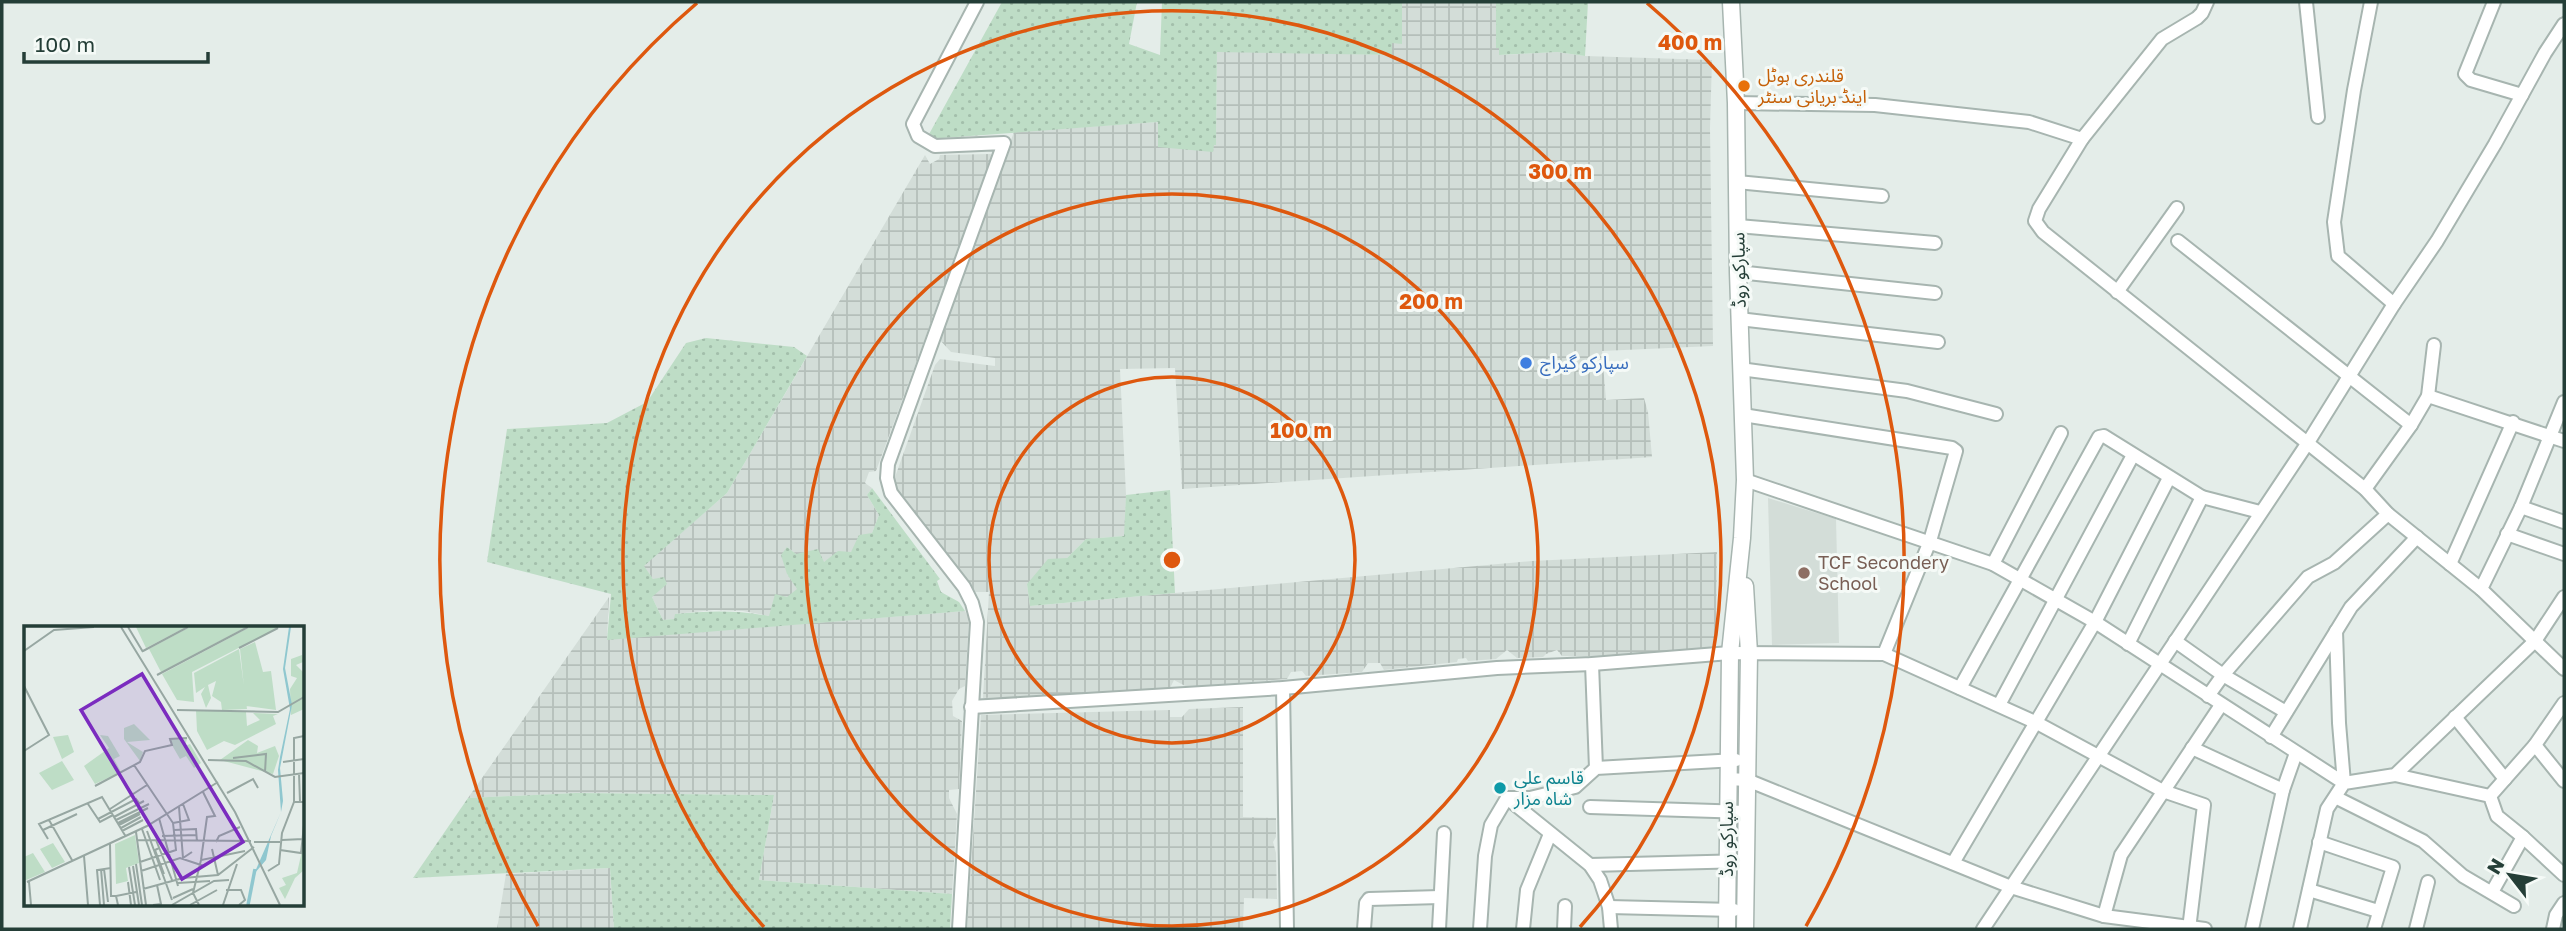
<svg xmlns="http://www.w3.org/2000/svg" width="2566" height="931" viewBox="0 0 2566 931" font-family="'Golos Text','Noto Sans Arabic',sans-serif">
  <defs>
    <pattern id="industrial-grid" width="8" height="8" patternUnits="userSpaceOnUse" patternTransform="scale(1.75)"><rect width="8" height="8" fill="#d3ddd8"/><path d="M0 4h8M4 0v8" fill="none" stroke="#b5bfba"/></pattern>
    <pattern id="grass-dots" width="8" height="8" patternUnits="userSpaceOnUse" patternTransform="scale(1.75)"><rect width="8" height="8" fill="#beddc6"/><path d="M2 2h.1M6 6h.1" fill="none" stroke="#a3bfab" stroke-width="1.8" stroke-linecap="round"/></pattern>
  </defs>
  <rect width="100%" height="100%" fill="#e4ede9"/>
  <path fill="#d3ddd8" d="M1768,498L1836,519L1839,643L1772,645Z"/>
  <g fill="url(#industrial-grid)">
    <path d="M1402,2H1496V48H1499L1500,55L1557,52L1585,56L1712,60L1710,128L1713,346L1602,351L1606,400L1644,398L1648,412L1652,457L1182,489L1175,368L1120,369L1126,495L1125,536L1086,539L1067,558L1027,584L1030,606L1532,561L1717,552L1716,647L1602,656H1562L1557,650L1546,654L1543,657L1517,658L1507,650L1496,659L1468,661L1466,658L1458,659L1457,662L1384,670L1380,663H1368L1362,672L1306,676L1302,671L1291,672L1287,679L1187,687L1174,680L1169,690L983,698L989,592H974L894,489V480L935,365L940,359L995,366V358L951,352L938,338L1014,132L1159,122L1216,145L1217,51L1392,55V43H1402Z"/>
    <path d="M991,154L992,157L876,471L869,472L865,483L872,488L867,495L879,515L872,533L851,552L824,562L796,554L787,547V574L798,589L769,616L743,611L714,610L675,614V619L663,620L652,597L653,579L643,566L727,493L925,155L930,164L939,159L940,155Z"/>
    <path d="M609,597L607,639L965,611L969,619L965,686L959,689L952,701L953,716L962,721L959,789L949,790V798L957,814L952,894L759,880L774,795L576,793L468,798Z"/>
    <path d="M1243,707V817L1276,818V837L1273,842L1276,853L1277,899L1244,898L1243,929H967L981,715L1170,710V717H1182L1189,709Z"/>
    <path d="M610,868L614,929H497L506,874Z"/>
  </g>
  <g fill="url(#grass-dots)">
    <path d="M1002,2H1137L1129,44L1160,55L1162,2H1402V44L1392,43V55L1217,52L1216,145H1214L1213,152L1158,147V122L929,139L928,136Z"/>
    <path d="M1496,2H1588L1585,56L1557,52L1499,55V48H1496Z"/>
    <path d="M706,338L794,347L807,356L727,493L644,566L653,579L664,577L667,584L652,597L663,620L674,619L675,614C708,611 736,610 769,616L775,594L787,597L797,589L787,574L781,555L787,547L796,554L818,549L824,562L838,551L851,552L859,535L872,533L879,515L867,495L872,488L940,579L937,581L941,592L959,602L965,611L607,640L611,594L487,562L507,429L607,423L647,402L686,343Z"/>
    <path d="M1170,490L1175,593L1030,606L1027,584L1048,559L1067,558L1086,539L1124,536L1126,495Z"/>
    <path d="M576,793L774,795L759,880L952,894L950,929H614L610,868L413,878L468,798Z"/>
  </g>
  <g fill="none" stroke-linecap="round" stroke-linejoin="round">
    <defs>
      <g id="minor">
        <path d="M2306,2L2318,117"/>
        <path d="M2371,2L2354,90L2334,222L2338,256L2394,304"/>
        <path d="M2494,2L2465,74L2471,80L2522,95"/>
        <path d="M1736,103L1875,105L2029,122L2082,139L2039,209L2035,221L2043,232L2365,489L2388,514L2481,589"/>
        <path d="M2082,139L2162,39L2197,18L2202,13L2207,2"/>
        <path d="M1737,182L1882,196"/>
        <path d="M1738,226L1935,243"/>
        <path d="M2178,241L2411,425"/>
        <path d="M1738,272L1935,293"/>
        <path d="M2117,292L2177,208"/>
        <path d="M1739,319L1938,342"/>
        <path d="M1740,369L1907,391L1996,414"/>
        <path d="M2428,396L2564,441"/>
        <path d="M2564,402L2521,507L2481,589L2564,669"/>
        <path d="M1743,415L1952,448L1956,451L1930,541L1884,654"/>
        <path d="M1745,480L1993,564L2095,622L2344,783L2339,723L2336,631"/>
        <path d="M2365,489L2411,425L2428,396L2434,345"/>
        <path d="M2521,507L2564,522"/>
        <path d="M2507,534L2564,554"/>
        <path d="M1993,564L2061,433"/>
        <path d="M2450,564L2513,422"/>
        <path d="M2175,641L2223,675L2286,712"/>
        <path d="M2128,644L2202,497"/>
        <path d="M1592,664L1596,768"/>
        <path d="M1283,688L1287,929"/>
        <path d="M1960,688L2099,437L2104,436L2202,497L2260,512"/>
        <path d="M2208,696L2223,675L2308,577L2334,563L2388,514"/>
        <path d="M1999,705L2133,455"/>
        <path d="M971,707L1283,688L1497,668L1592,664L1730,653L1884,654L2037,723L2163,791L2204,805L2189,929"/>
        <path d="M2455,717L2505,779"/>
        <path d="M2271,737L2351,607L2417,537"/>
        <path d="M2535,745L2564,781"/>
        <path d="M2192,748L2283,790"/>
        <path d="M2395,775L2490,796L2497,816L2523,837L2564,875"/>
        <path d="M1728,779L1747,780L2011,887L2104,916L2205,929"/>
        <path d="M2490,796L2535,745L2564,703"/>
        <path d="M1507,798H1530L1575,787L1596,768L1736,760"/>
        <path d="M1507,798L1590,865L1600,880L1609,907L1611,929"/>
        <path d="M2337,798L2423,841L2463,876L2514,906"/>
        <path d="M1590,807L1746,812"/>
        <path d="M2319,842L2393,867L2374,929"/>
        <path d="M1953,863L2095,622L2169,478"/>
        <path d="M1590,865L1746,861"/>
        <path d="M2309,890L2378,911"/>
        <path d="M2492,892L2523,837"/>
        <path d="M1609,907L1734,910"/>
        <path d="M2104,916L2121,855L2221,705"/>
        <path d="M959,929L977,622L972,603L964,587L891,493L887,478L888,464L1004,143L935,146L918,136L913,124L977,2"/>
        <path d="M1364,929L1366,903L1369,899L1440,897"/>
        <path d="M1439,929L1444,833"/>
        <path d="M1480,929L1485,856L1491,825L1507,798"/>
        <path d="M1523,929L1527,890L1550,834"/>
        <path d="M1564,929L1565,906"/>
        <path d="M1983,929L2307,444L2394,304L2437,241L2495,144L2545,53L2564,24"/>
        <path d="M2252,929L2283,790L2296,753"/>
        <path d="M2300,929L2327,809L2344,783L2395,775L2535,641L2564,597"/>
        <path d="M2416,929L2428,882"/>
        <path d="M2553,929L2556,915L2564,903"/>
      </g>
      <g id="tertiary">
        <path d="M1745,586L1749,653L1745,929"/>
        <path d="M1727,929L1730,653L1742,538L1745,480L1738,272L1736,103L1731,2"/>
      </g>
    </defs>
    <use href="#minor" stroke="#a7b5b0" stroke-width="16"/>
    <use href="#tertiary" stroke="#a7b5b0" stroke-width="19"/>
    <use href="#minor" stroke="#fff" stroke-width="12"/>
    <use href="#tertiary" stroke="#fff" stroke-width="16"/>
  </g>
  <g fill="none" stroke="#de580e" stroke-width="3.5">
    <circle cx="1172" cy="560" r="183"/>
    <circle cx="1172" cy="560" r="366"/>
    <path d="M764 927A549 549 0 1 1 1580 927"/>
    <path d="M538 926A732 732 0 0 1 697 3M1647 3A732 732 0 0 1 1806 926"/>
  </g>
  <circle fill="#e8710a" stroke="#f5faf7" stroke-width="2.5" cx="1744" cy="86" r="7"/>
  <circle fill="#3f7fe0" stroke="#f5faf7" stroke-width="2.5" cx="1526" cy="363" r="7"/>
  <circle fill="#8d6e63" stroke="#f5faf7" stroke-width="2.5" cx="1804" cy="573" r="7"/>
  <circle fill="#0f9aa8" stroke="#f5faf7" stroke-width="2.5" cx="1500" cy="788" r="7"/>
  <g text-anchor="middle" stroke-width="6" stroke-linejoin="round" paint-order="stroke">
    <g font-size="18" fill="#c56008" stroke="#f5faf7" text-anchor="start">
      <text x="1758" y="82">قلندری ہوٹل<tspan x="1758" dy="21">اینڈ بریانی سنٹر</tspan></text>
    </g>
    <g font-size="18" fill="#243e37" stroke="#f5faf7">
      <text transform="translate(1739 270) rotate(-91)" y="6">سپارکو روڈ</text>
      <text transform="translate(1727 839) rotate(-90)" y="6">سپارکو روڈ</text>
    </g>
    <g font-size="18" fill="#366cbe" stroke="#f5faf7" text-anchor="start">
      <text x="1540" y="369">سپارکو گیراج</text>
    </g>
    <g font-size="18" fill="#785e54" stroke="#f5faf7" text-anchor="start">
      <text x="1818" y="569">TCF Secondery<tspan x="1818" dy="21">School</tspan></text>
    </g>
    <g font-size="18" fill="#0d838f" stroke="#f5faf7" text-anchor="start">
      <text x="1514" y="784">قاسم علی<tspan x="1514" dy="21">شاہ مزار</tspan></text>
    </g>
  </g>
  <g transform="translate(24 626)">
    <rect width="280" height="280" fill="#e4ede9"/>
    <path d="M110,98L126,114L103,116L119,126L116,135L100,113V102ZM44,109L50,126L38,133L29,111ZM76,109L84,110L96,130L90,133L97,146L71,158L60,140L85,122ZM163,113L161,120L166,118L177,137L170,142L162,130L156,133L145,114ZM38,135L50,154L28,164L15,147ZM111,209L115,237L102,242L104,255L92,258L91,218ZM29,217L41,236L28,242L16,223ZM9,227L21,246L0,255V231Z" fill="#beddc6"/>
    <path d="M280,216V244L271,252L261,273L255,262L262,259L258,252L273,247Z" fill="#beddc6"/>
    <path d="M112,1H162L122,22ZM166,1H222L137,46L125,23ZM226,1H255L168,46L170,76L153,74L138,48ZM231,16L239,46L247,45L252,84L222,80L216,23ZM215,23L223,83L198,84L197,76L188,70L192,55L184,59L187,72L182,82L177,68L181,61L172,67L170,47ZM278,29L279,36L272,39L280,47V83L267,89L266,63L273,52L267,50V33ZM172,84L222,86L223,100L236,94L229,87L254,88L249,90L252,98L211,119L200,115L183,124L173,105ZM224,114L234,120L233,127L251,120L255,130L249,148L196,134Z" fill="#beddc6"/>
    <path d="M265,1H267L261,42L268,79L256,142L259,175L257,186L247,210L242,234L230,248L257,186L254,144L256,131L266,83L259,43Z" fill="#8fc7cf"/>
    <path fill="none" stroke="#8fc7cf" stroke-width="3.5" d="M224,279L231,243"/>
    <path fill="none" stroke="#97a7a2" stroke-width="2" d="M97,1L211,186L256,279M104,1L119,26M215,22L254,2M0,25L30,4L70,1M119,25L164,1M133,49L224,1M0,60L25,109L0,125M153,84L254,86L280,71M209,132L242,128L241,146M184,134L222,135L251,151L280,147M259,136L280,133M110,139L149,197L152,224L116,236M275,147L276,176M71,160L116,136L121,125L148,119L146,113L163,112M203,167L229,153L234,162M270,176V112L280,110M64,178L76,196L89,189M155,181L159,232L168,226M86,183L123,159M90,191L120,175M135,192L154,260M74,193L112,173L116,178M25,194L48,234M92,194L125,178M94,197L124,182M149,197L165,194L159,178M95,199L116,188M97,202L117,191M118,203L136,254M19,204L53,188M150,204L172,203L173,216M98,205L119,194M123,205L148,274M112,206L122,279M138,210L172,209M24,213L15,198L78,171L102,211M113,214L227,215M132,214L148,254M258,214L279,213M192,216L195,210L216,201M230,216H256M86,218L87,270H92M135,222L131,224L140,248M188,223L194,249M256,224L277,227L280,199M60,230L64,279M177,234L183,191L191,190L179,166M112,238L118,279M109,240L115,279M105,241L111,279M77,243L80,279M80,243L84,276M117,245L156,232L180,240M244,245L255,238L258,207L270,176H280M3,256L123,200L194,156M5,256L7,279M104,256L107,279M154,257L186,255M119,263L159,252L194,249L230,221M202,264H217L221,274L215,279M149,272L169,263M76,279L73,244L87,242M94,279L92,270L112,266M129,279L137,278L133,259M148,279L190,255L205,254M166,279L193,264M175,279L169,267L177,234L221,225M199,279L213,238"/>
    <path fill="#7b2cbf" fill-opacity="0.15" stroke="#7b2cbf" stroke-width="3.5" d="M118,48L219,216L158,253L57,84Z"/>
    <rect width="280" height="280" fill="none" stroke="#243e37" stroke-width="3.5"/>
  </g>
  <circle cx="1172" cy="560" r="10" fill="#de580e" stroke="#f5faf7" stroke-width="3.5"/>
  <g font-size="21" text-anchor="middle" font-weight="bold" fill="#de580e" stroke="#f5faf7" stroke-width="6" stroke-linejoin="round" paint-order="stroke">
    <text x="1690" y="50">400 m</text>
    <text x="1560" y="179">300 m</text>
    <text x="1431" y="309">200 m</text>
    <text x="1301" y="438">100 m</text>
  </g>
  <rect width="2566" height="931" fill="none" stroke="#243e37" stroke-width="7"/>
  <g transform="translate(2510 875) rotate(301)" stroke="#f5faf7" stroke-width="5" paint-order="stroke">
  <path d="M0-5L12 26L0 18L-12 26Z" fill="#243e37"/>
  <text y="-10" font-size="19" font-weight="bold" text-anchor="middle" fill="#243e37">N</text>
  </g>
  <path d="M24 52v10h184v-10" fill="none" stroke="#243e37" stroke-width="3.5"/>
  <text x="35" y="52" font-size="21" fill="#243e37" stroke="#f5faf7" stroke-width="5" paint-order="stroke">100 m</text>
</svg>
